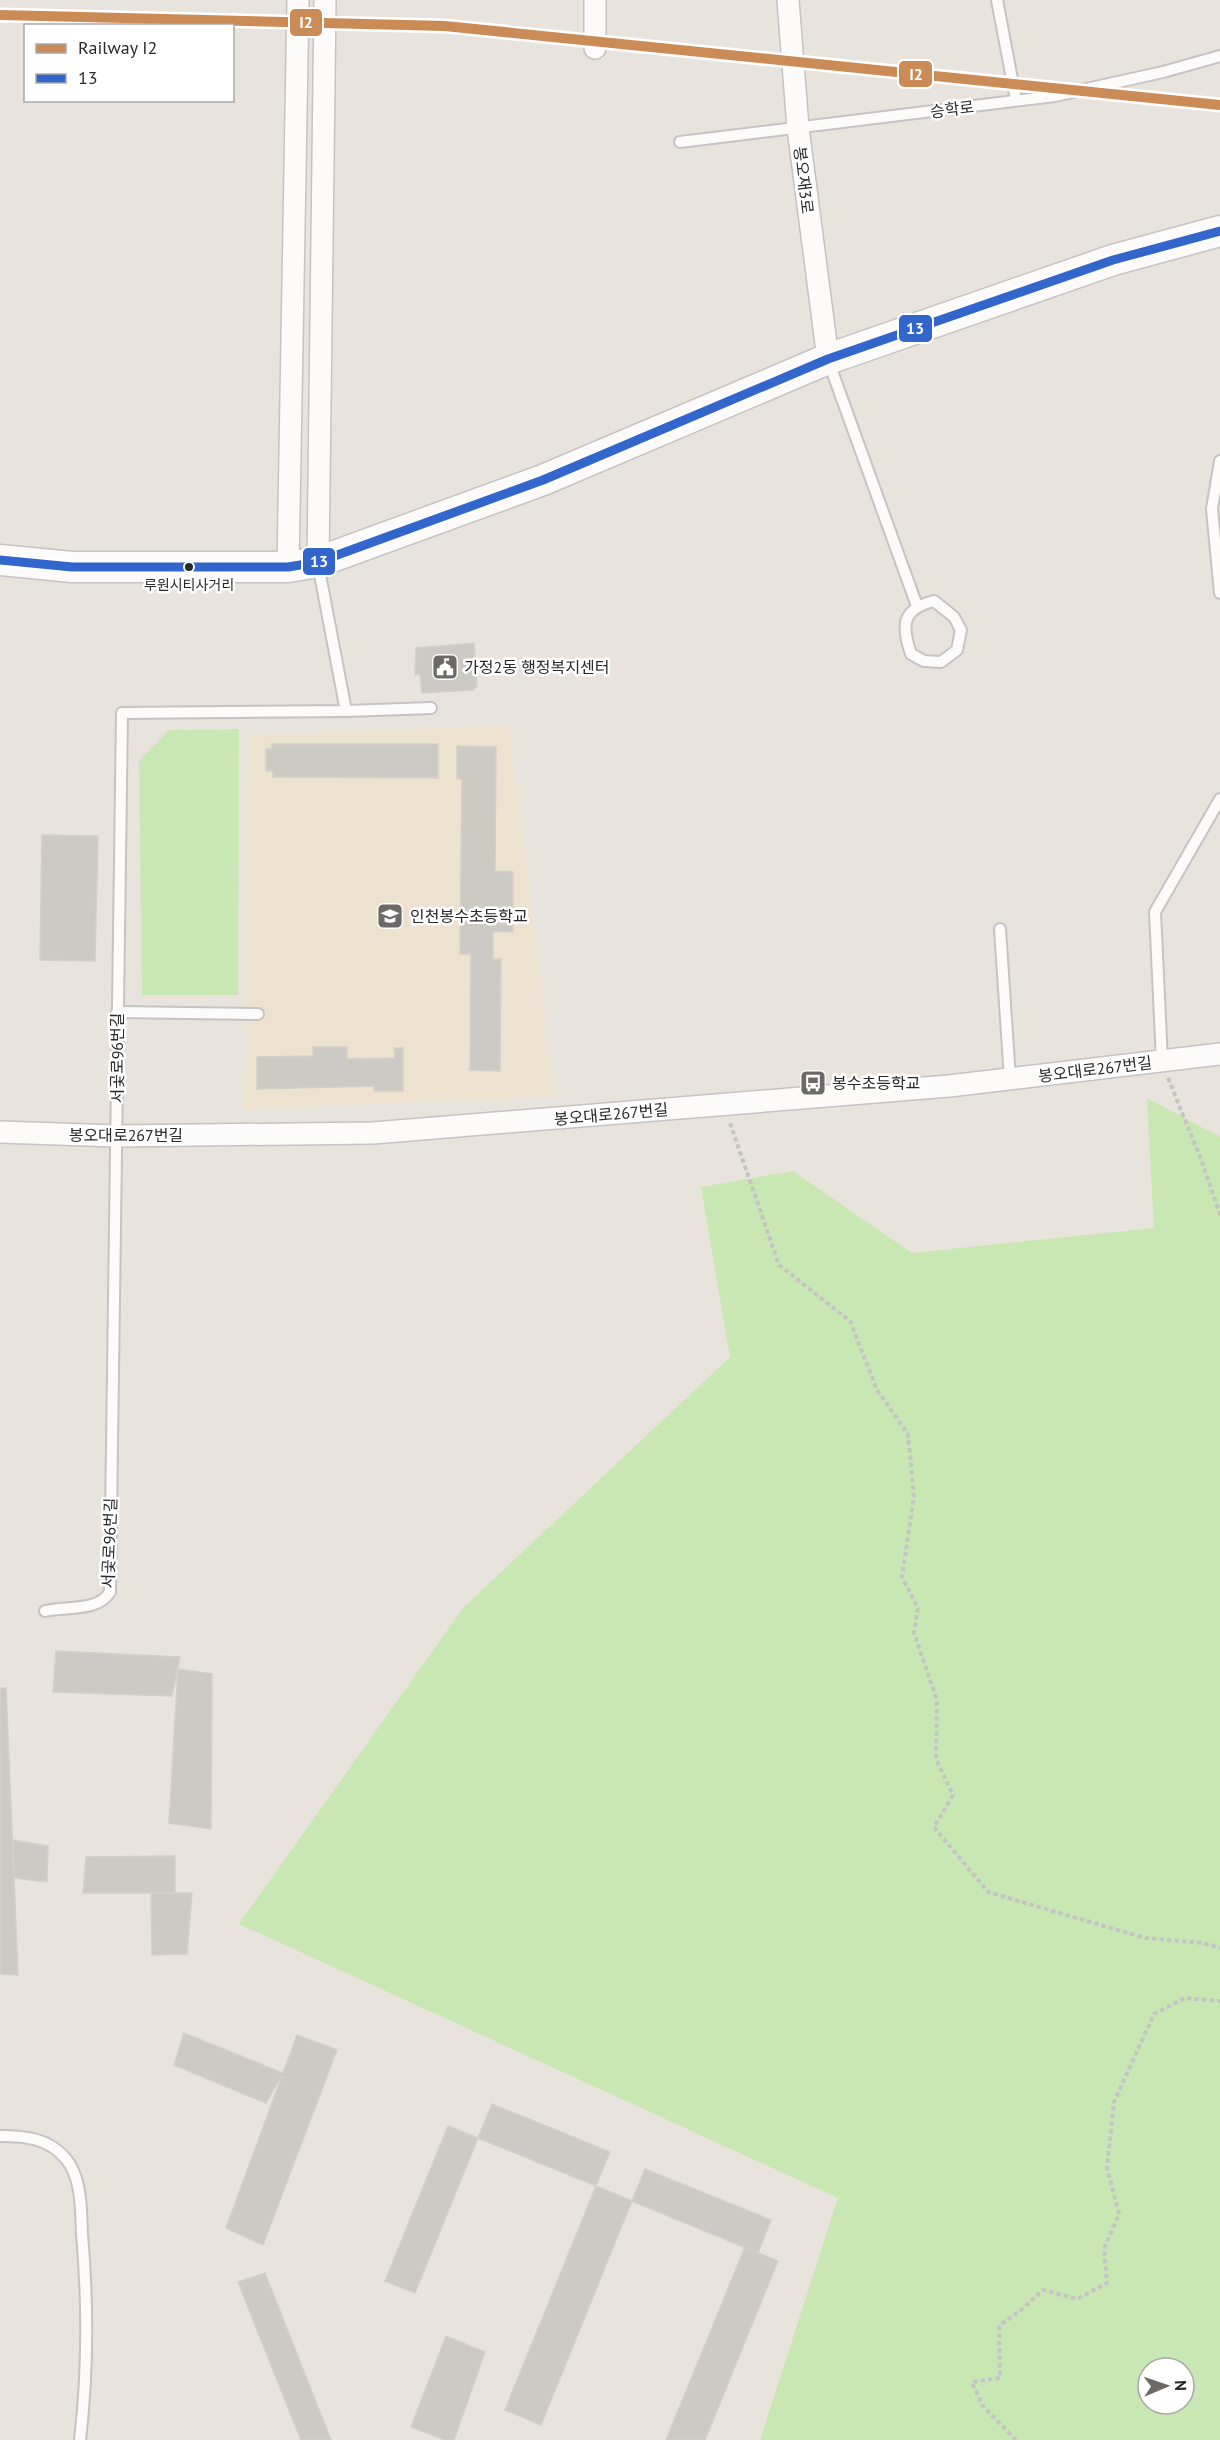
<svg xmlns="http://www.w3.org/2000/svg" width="1220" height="2440" viewBox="0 0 1220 2440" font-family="'PT Sans','Noto Sans KR',sans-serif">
  <rect width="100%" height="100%" fill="#e8e3dd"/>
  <path fill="#ede2d0" d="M509,725L555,1097L244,1109L249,735Z"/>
  <g fill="#c9e7b2" fill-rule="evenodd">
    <path d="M239,729L238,995H142L139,761L169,730Z"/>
    <path d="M1147,1098L1220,1137V2440H760L838,2198L239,1924L463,1608L730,1357L701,1187L793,1171L912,1253L1154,1228ZM1148,2368H1184V2404H1148Z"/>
  </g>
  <g fill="#cdc9c5" stroke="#d3cfc9" stroke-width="1.5">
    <path d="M474,643L477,686L473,690L422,693L420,674L415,675L416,648Z"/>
    <path d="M272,744H438V778L273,777V771H266V749H272Z"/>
    <path d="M457,746L496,747L495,871L513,872V932L493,931V959H501L500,1071L470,1070L471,954H460L462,779H457Z"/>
    <path d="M42,835L98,836L95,961L40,960Z"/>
    <path d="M313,1047H347V1059L395,1058L394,1048H403V1091H374V1086L257,1089V1057L313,1056Z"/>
    <path d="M56,1651L180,1657L172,1696L53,1692Z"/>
    <path d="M178,1669L212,1674L211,1829L169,1823Z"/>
    <path d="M0,1688H6L18,1975L0,1974Z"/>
    <path d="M13,1840L48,1846L47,1882L14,1878Z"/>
    <path d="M175,1856V1893H83L86,1857Z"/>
    <path d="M151,1893H192L187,1954L152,1955Z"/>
    <path d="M184,2033L283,2073L266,2103L174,2065Z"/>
    <path d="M297,2035L337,2050L263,2245L226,2228Z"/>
    <path d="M492,2104L610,2152L596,2186L478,2138Z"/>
    <path d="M448,2126L478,2138L415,2293L385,2281Z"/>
    <path d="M645,2169L771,2220L758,2253L632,2201Z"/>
    <path d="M596,2186L632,2201L541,2425L505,2410Z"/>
    <path d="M745,2247L778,2261L705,2440H666Z"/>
    <path d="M265,2273L331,2440H301L238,2282Z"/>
    <path d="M446,2336L485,2352L454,2440H445L411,2427Z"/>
  </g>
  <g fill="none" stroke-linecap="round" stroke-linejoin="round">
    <defs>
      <g id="lane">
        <path d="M997,0L1016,100"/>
        <path d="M680,142L1055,96L1163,72L1220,56"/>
        <path d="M828,360L917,606"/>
        <path d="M1220,461L1212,509L1220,593"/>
        <path d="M318,564L346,711"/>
        <path d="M934,601L954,617L961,630L957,650L941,662L924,661L911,654C901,625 902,609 934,601Z"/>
        <path d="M1000,929L1010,1079"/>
        <path d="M117,1012L258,1014"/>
        <path d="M1162,1061L1155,912L1220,799"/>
        <path d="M45,1611C66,1606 98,1612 110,1592L122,713L346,711L431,708"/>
        <path d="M0,2136C25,2136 49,2138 66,2159C82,2178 81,2211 82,2234C88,2303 88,2371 80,2440"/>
      </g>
      <g id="street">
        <path d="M595,0V48"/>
        <path d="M788,0L798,128L828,359"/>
        <path d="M318,562L325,0"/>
        <path d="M288,567L298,0"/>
        <path d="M0,1132L116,1136L373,1133L949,1086L1220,1054"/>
      </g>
      <path id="secondary" d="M0,560L72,567H288L318,562L543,480L828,359L1113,260L1220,231"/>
    </defs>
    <use href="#lane" stroke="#c5c3c4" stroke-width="14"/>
    <use href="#street" stroke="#c5c3c4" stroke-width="24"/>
    <use href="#secondary" stroke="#c5c3c4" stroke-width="33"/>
    <g stroke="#c4c4c3" stroke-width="4" stroke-dasharray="4.5 3" stroke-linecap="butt">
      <path d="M1168,1078L1202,1162L1220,1215"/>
      <path d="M730,1123L779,1265L850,1321L877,1390L908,1434L914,1496L902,1577L918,1608L914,1633L937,1700L936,1759L953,1795L934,1827L988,1892L1145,1938L1203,1943L1220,1948"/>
      <path d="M1016,2440L982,2405L972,2382L1000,2378L999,2326L1021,2310L1043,2290L1077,2299L1107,2283L1104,2249L1119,2214L1107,2168L1114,2102L1154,2014L1185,1998L1220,2001"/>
    </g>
    <use href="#lane" stroke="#fcfbfa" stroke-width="10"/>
    <use href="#street" stroke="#fcfbfa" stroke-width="21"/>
    <use href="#secondary" stroke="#fcfbfa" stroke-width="30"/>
    <defs>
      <path id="bus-1" d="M0,560L72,567H288L318,562L543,480L828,359L1113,260L1220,231"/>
    </defs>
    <use href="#bus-1" stroke="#fff" stroke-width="14"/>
    <use href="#bus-1" stroke="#36c" stroke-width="9"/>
    <defs>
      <path id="rail-1" d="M0,15L445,26L1220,105"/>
    </defs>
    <use href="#rail-1" stroke="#fff" stroke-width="15"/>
    <use href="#rail-1" stroke="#cb8b57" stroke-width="10"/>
  </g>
  <defs>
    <symbol id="civic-square" viewBox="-11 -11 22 22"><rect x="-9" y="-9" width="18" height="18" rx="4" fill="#6c6a68" stroke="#fff"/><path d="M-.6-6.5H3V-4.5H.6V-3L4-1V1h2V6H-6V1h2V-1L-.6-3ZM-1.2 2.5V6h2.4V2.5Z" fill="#fff"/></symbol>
    <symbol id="school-square" viewBox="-11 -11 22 22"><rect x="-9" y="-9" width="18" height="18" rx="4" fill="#6c6a68" stroke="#fff"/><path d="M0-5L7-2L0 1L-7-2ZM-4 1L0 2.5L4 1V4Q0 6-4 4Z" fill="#fff"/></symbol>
    <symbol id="bus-square" viewBox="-11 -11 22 22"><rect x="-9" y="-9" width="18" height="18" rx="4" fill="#6c6a68" stroke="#fff"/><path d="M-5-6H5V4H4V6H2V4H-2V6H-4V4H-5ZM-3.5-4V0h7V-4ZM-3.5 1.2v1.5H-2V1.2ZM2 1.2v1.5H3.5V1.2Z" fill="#fff"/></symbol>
  </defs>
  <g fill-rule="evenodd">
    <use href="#civic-square" x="430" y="652" width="30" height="30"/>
    <use href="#school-square" x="375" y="901" width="30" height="30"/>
    <use href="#bus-square" x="798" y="1068" width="30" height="30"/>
  </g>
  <circle fill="#292929" stroke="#fff" stroke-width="2" cx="189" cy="567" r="5"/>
  <g text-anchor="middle" stroke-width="5" stroke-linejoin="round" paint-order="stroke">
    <g font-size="14" fill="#292929" stroke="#fff">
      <text x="189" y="590">루원시티사거리</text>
    </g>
    <g font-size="16" fill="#292929" stroke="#fff">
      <text transform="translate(952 109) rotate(-7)" y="6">승학로</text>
      <text transform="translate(804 180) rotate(83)" y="6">봉오재3로</text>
      <text transform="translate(117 1058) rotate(-90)" y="6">서곷로96번길</text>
      <text transform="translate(1095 1069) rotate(-7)" y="6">봉오대로267번길</text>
      <text transform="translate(611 1114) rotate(-5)" y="6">봉오대로267번길</text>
      <text x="126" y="1141">봉오대로267번길</text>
      <text transform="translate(109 1543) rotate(-88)" y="6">서곷로96번길</text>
    </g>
    <g font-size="16" fill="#292929" stroke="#fff" text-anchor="start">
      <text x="464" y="673">가정2동 행정복지센터</text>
      <text x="410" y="922">인천봉수초등학교</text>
      <text x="832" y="1089">봉수초등학교</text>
    </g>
  </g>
  <g stroke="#fff" stroke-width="2">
    <rect x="289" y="8" width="34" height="29" rx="6" fill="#cb8b57"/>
    <rect x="898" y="60" width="35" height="28" rx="6" fill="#cb8b57"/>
    <rect x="898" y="314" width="35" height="29" rx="6" fill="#36c"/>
    <rect x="302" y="547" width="34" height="29" rx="6" fill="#36c"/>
  </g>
  <g font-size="16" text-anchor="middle" font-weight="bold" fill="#fff">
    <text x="306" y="28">I2</text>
    <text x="916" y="80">I2</text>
    <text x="915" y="334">13</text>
    <text x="319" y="567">13</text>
  </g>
  <rect x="24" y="24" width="210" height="78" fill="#ffffff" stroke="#a9a9a9" stroke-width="1.5"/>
  <rect x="36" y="44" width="30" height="9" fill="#cb8b57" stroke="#a9a9a9" stroke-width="1.5"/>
  <text x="78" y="54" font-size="18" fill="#292929">Railway I2</text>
  <rect x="36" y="74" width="30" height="9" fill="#3366cc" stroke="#a9a9a9" stroke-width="1.5"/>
  <text x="78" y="84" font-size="18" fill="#292929">13</text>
  <g transform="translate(1166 2386) rotate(88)"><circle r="28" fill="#ffffff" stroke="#a9a9a9" stroke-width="1.5"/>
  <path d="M0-4.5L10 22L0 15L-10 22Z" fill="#6c6a68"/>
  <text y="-9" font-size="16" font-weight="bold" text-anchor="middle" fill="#292929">N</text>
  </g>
</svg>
